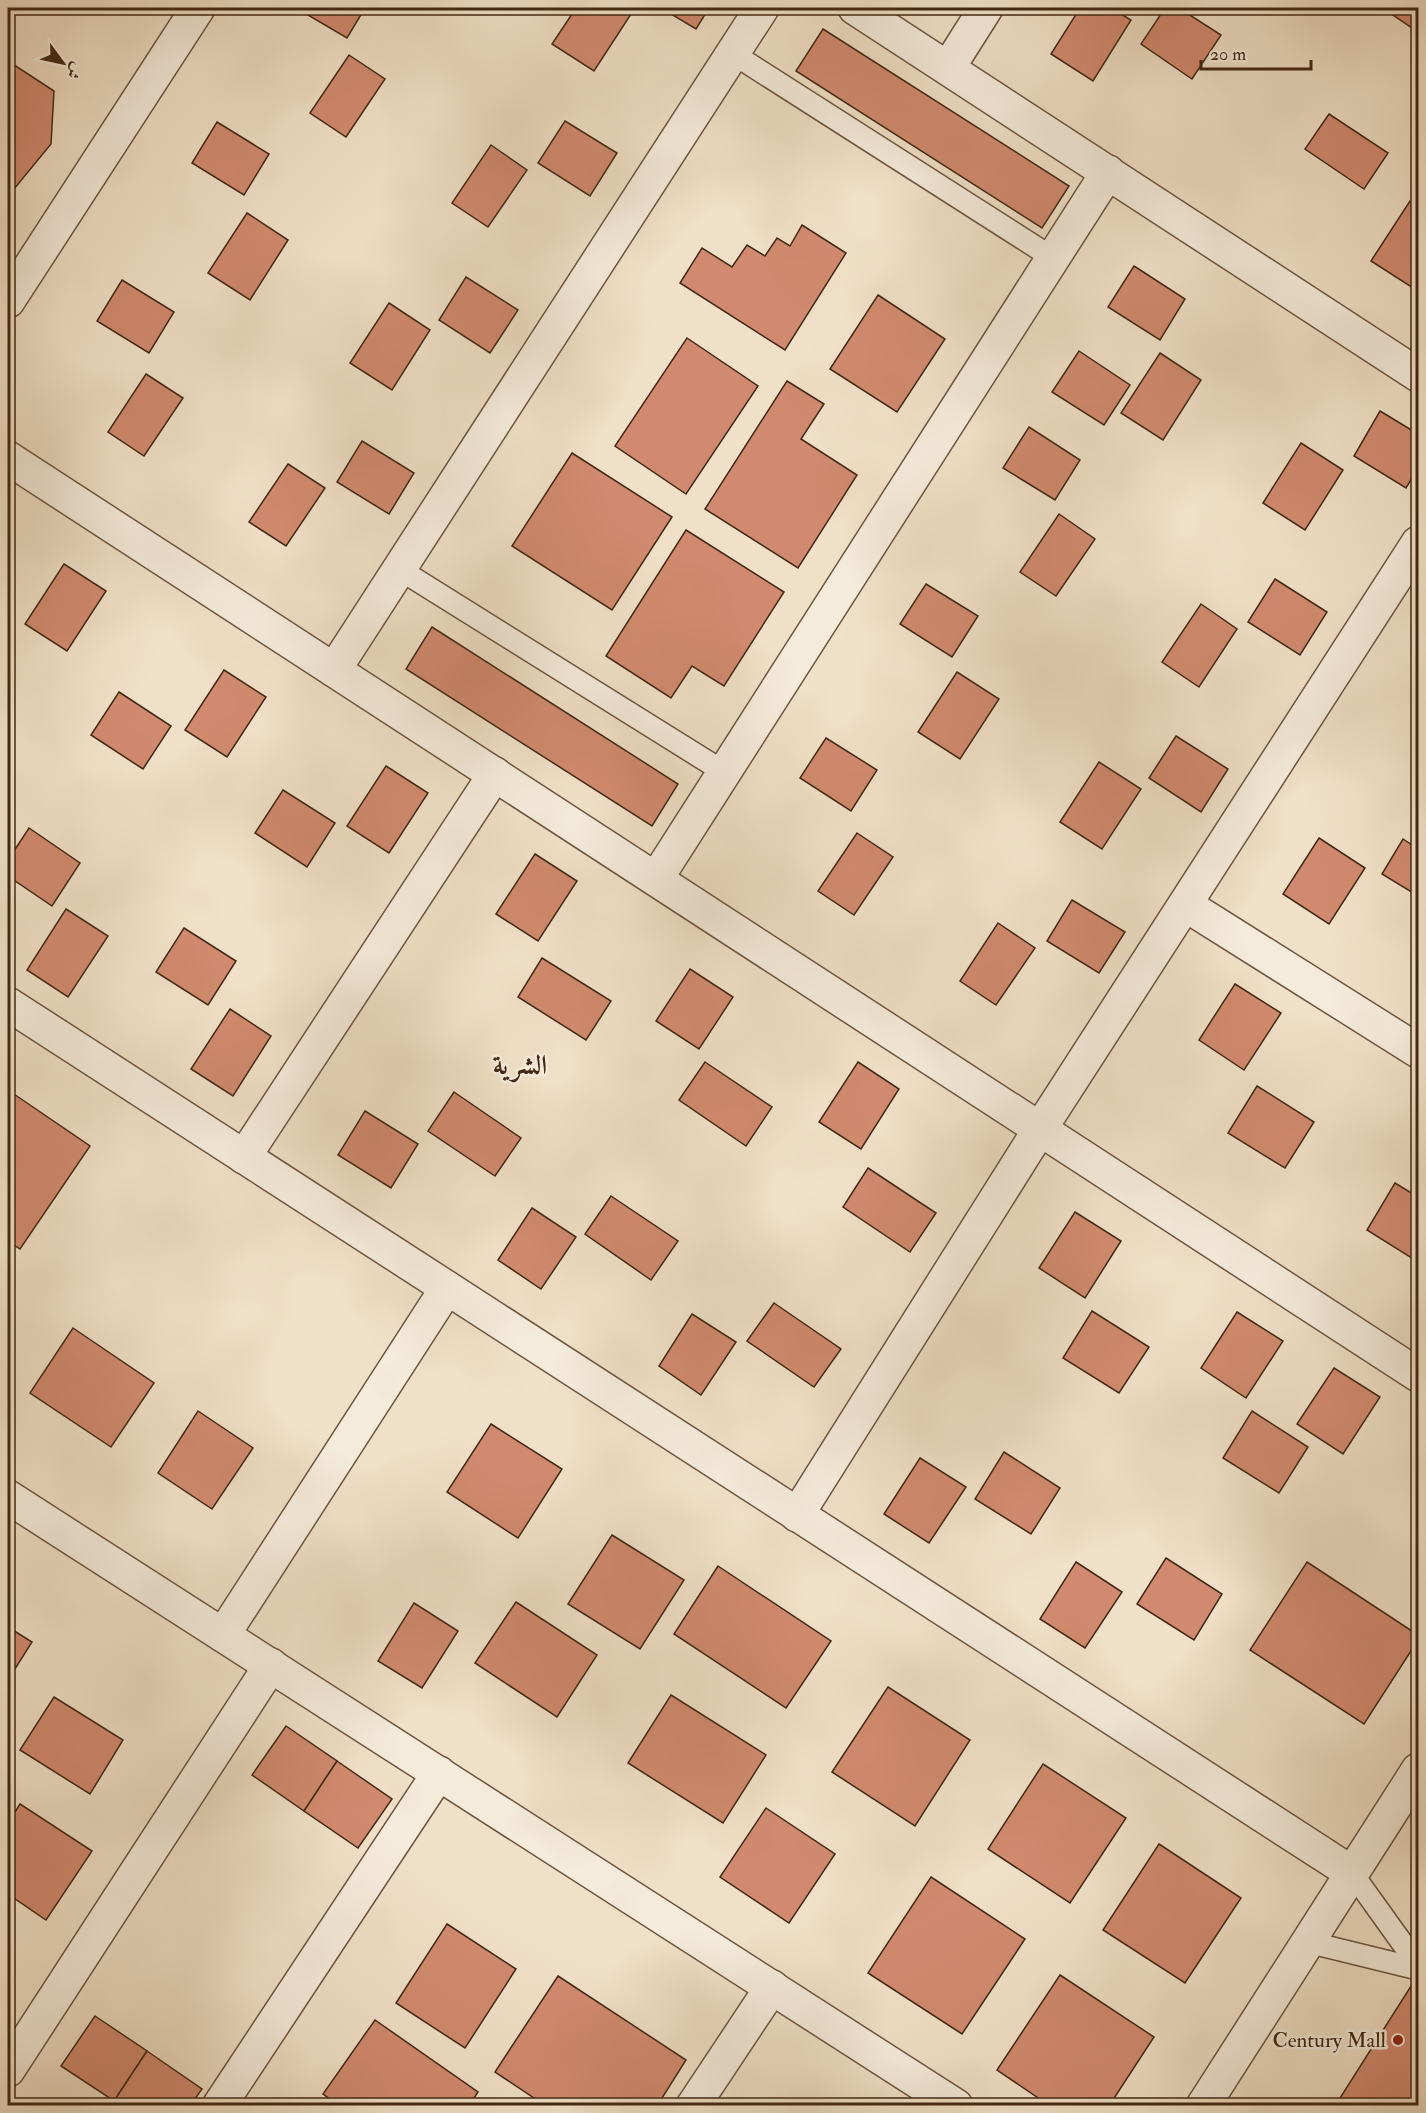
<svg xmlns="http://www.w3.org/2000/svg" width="1426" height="2113" viewBox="0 0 1426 2113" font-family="'IM FELL Double Pica',Amiri,serif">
  <rect width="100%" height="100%" fill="#f0e0c7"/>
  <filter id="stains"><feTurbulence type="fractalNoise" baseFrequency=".00333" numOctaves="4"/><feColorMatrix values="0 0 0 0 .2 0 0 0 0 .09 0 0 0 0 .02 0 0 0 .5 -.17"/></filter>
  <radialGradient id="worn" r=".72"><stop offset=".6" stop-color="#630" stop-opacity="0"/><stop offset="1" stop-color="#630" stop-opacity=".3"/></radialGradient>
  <g fill="#d18a6f" stroke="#412814" stroke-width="1.5">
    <path d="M296,8H365L347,38Z"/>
    <path d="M576,8H628L633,11L594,71L552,44Z"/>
    <path d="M661,8H709L696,29Z"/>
    <path d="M1080,8H1111L1131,20L1093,81L1051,54Z"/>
    <path d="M1165,8H1179L1221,35L1192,79L1141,44Z"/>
    <path d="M1393,8H1418V32L1390,13Z"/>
    <path d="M823,29L1069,186L1042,228L796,71Z"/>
    <path d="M349,55L385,79L346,137L310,113Z"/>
    <path d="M8,61L54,91L51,144L14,189L8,184Z"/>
    <path d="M1329,114L1388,153L1364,189L1305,149Z"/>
    <path d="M565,121L617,153L590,196L538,163Z"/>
    <path d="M217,122L269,154L244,195L192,163Z"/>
    <path d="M491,145L527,170L488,227L452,203Z"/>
    <path d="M1410,201L1418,206V279L1413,288L1371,261Z"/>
    <path d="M247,213L288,240L250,300L208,273Z"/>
    <path d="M802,225L846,253L785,350L680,283L702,248L732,267L747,245L765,256L777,238L790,246Z"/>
    <path d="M1134,266L1185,299L1160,340L1108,307Z"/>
    <path d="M466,277L518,310L490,353L439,320Z"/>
    <path d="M122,280L174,312L149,353L97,321Z"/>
    <path d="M878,295L945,339L897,412L830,369Z"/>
    <path d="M389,303L430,330L392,390L350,363Z"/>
    <path d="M687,338L758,386L686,494L615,446Z"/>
    <path d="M1079,351L1130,385L1104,425L1052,392Z"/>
    <path d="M1160,353L1201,380L1163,440L1121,413Z"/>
    <path d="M146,374L183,398L144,456L108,432Z"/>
    <path d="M787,381L824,404L801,439L857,475L798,568L705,509Z"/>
    <path d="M1380,411L1418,434V468L1406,488L1354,456Z"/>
    <path d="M1029,427L1080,460L1055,500L1003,468Z"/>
    <path d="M362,441L414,473L389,514L337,482Z"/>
    <path d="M1301,443L1343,470L1305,530L1263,503Z"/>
    <path d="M572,453L672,517L612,610L512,546Z"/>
    <path d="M288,464L325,488L286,546L249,522Z"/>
    <path d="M1059,514L1095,539L1056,596L1020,572Z"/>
    <path d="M686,530L784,592L724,686L692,666L671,698L606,656Z"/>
    <path d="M64,564L106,591L67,651L25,624Z"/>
    <path d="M1275,579L1327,612L1300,655L1248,622Z"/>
    <path d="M926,584L978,616L952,657L900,624Z"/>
    <path d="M1201,604L1237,629L1199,687L1162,662Z"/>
    <path d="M432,627L678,784L652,826L406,669Z"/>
    <path d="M224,670L266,697L227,757L185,730Z"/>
    <path d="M957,672L999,699L960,759L918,732Z"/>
    <path d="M119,692L171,726L143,769L91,735Z"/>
    <path d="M1176,736L1228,769L1201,812L1149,778Z"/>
    <path d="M826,738L877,770L851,811L800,778Z"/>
    <path d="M1099,762L1141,789L1102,849L1060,822Z"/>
    <path d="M386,766L428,793L389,853L347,826Z"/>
    <path d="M283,790L335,823L307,867L255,833Z"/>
    <path d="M29,828L80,863L52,906L8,876V860Z"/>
    <path d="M857,833L893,857L854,915L818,891Z"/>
    <path d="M1319,838L1365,868L1329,924L1283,894Z"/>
    <path d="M1403,839L1418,849V896L1382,874Z"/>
    <path d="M535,854L577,881L538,941L496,914Z"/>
    <path d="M1072,900L1125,932L1099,973L1047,941Z"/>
    <path d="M66,909L108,936L68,997L27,970Z"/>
    <path d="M998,923L1035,948L996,1005L960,981Z"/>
    <path d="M184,928L236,961L208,1005L156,972Z"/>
    <path d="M542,958L611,1001L586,1040L518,997Z"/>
    <path d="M690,969L733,997L699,1049L656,1021Z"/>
    <path d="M1235,984L1281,1013L1244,1070L1199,1040Z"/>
    <path d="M230,1009L271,1036L233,1096L191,1069Z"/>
    <path d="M705,1062L772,1107L746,1146L679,1100Z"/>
    <path d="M858,1062L899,1089L861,1149L819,1122Z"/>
    <path d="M1257,1086L1314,1122L1285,1168L1228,1133Z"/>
    <path d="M8,1090L90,1146L20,1249L8,1241Z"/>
    <path d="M454,1092L521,1138L495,1176L428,1131Z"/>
    <path d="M365,1111L418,1144L391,1188L338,1155Z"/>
    <path d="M868,1168L936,1213L910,1252L843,1207Z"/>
    <path d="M1395,1183L1418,1197V1262L1367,1230Z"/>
    <path d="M611,1196L678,1241L651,1280L585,1234Z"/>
    <path d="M532,1208L576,1237L541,1289L498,1260Z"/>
    <path d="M1075,1212L1121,1241L1085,1298L1039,1268Z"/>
    <path d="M774,1303L841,1349L814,1387L747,1341Z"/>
    <path d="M1092,1311L1149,1347L1119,1393L1063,1358Z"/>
    <path d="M1237,1312L1283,1341L1246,1398L1201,1368Z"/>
    <path d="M692,1314L736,1342L701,1395L659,1366Z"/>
    <path d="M73,1328L154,1383L111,1447L30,1393Z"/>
    <path d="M1334,1368L1380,1397L1343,1454L1297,1424Z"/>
    <path d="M198,1411L253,1448L212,1509L158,1473Z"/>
    <path d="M1252,1411L1308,1447L1279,1493L1223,1458Z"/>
    <path d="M491,1424L562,1469L518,1538L447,1492Z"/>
    <path d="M1004,1452L1060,1488L1031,1534L975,1499Z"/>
    <path d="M920,1458L966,1487L929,1543L884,1514Z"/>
    <path d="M612,1535L684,1580L640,1649L568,1604Z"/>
    <path d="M1166,1558L1222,1594L1194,1640L1137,1604Z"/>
    <path d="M1076,1562L1122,1592L1085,1648L1040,1619Z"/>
    <path d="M1307,1562L1418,1635V1640L1364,1724L1250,1650Z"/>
    <path d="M718,1566L831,1641L786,1708L674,1634Z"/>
    <path d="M516,1602L597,1655L557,1717L475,1663Z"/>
    <path d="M414,1603L458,1631L422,1688L378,1661Z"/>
    <path d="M8,1627L32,1642L8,1680Z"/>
    <path d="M888,1687L970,1740L915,1826L832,1772Z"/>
    <path d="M671,1695L766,1755L723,1823L628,1763Z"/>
    <path d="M54,1697L123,1740L90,1794L20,1750Z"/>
    <path d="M286,1726L337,1761L304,1811L252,1775Z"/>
    <path d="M337,1761L392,1799L358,1848L304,1811Z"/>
    <path d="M1043,1764L1126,1818L1070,1903L988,1849Z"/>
    <path d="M20,1804L92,1851L46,1920L8,1894V1823Z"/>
    <path d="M766,1808L835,1854L789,1923L720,1877Z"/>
    <path d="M1159,1844L1241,1898L1185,1983L1103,1930Z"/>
    <path d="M931,1877L1025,1939L962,2034L868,1973Z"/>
    <path d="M447,1924L516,1969L465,2048L396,2003Z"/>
    <path d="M1060,1975L1154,2037L1109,2106H1050L997,2070Z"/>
    <path d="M1418,1975V2106H1335Z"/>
    <path d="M558,1976L686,2060L657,2106H546L495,2072Z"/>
    <path d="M95,2016L147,2051L114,2101L61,2066Z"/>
    <path d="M375,2020L478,2092L469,2106H340L323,2094Z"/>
    <path d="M147,2051L202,2089L190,2106H120L114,2101Z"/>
  </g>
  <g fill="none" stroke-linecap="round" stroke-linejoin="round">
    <defs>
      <g id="service">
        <path d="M732,53L1053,258"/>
        <path d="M399,569L724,772"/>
        <path d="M1352,1873L1418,1965"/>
        <path d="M1308,1942L1418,1969"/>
      </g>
      <g id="minor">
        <path d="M855,8L1418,375"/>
        <path d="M948,68L986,8"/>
        <path d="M8,301L198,8"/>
        <path d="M8,458L1418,1375"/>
        <path d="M334,670L762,8"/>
        <path d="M656,879L1108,172"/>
        <path d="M1186,905L1418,1051"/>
        <path d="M8,1004L1352,1873"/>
        <path d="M244,1157L495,774"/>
        <path d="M8,1497L956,2106"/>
        <path d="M797,1515L1040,1129L1418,543"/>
        <path d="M223,1635L447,1288"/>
        <path d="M8,2070L271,1665"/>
        <path d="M219,2106L439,1773"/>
        <path d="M693,2106L772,1987"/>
      </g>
      <path id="tertiary" d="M1203,2106L1418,1770"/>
    </defs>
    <use href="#service" stroke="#6d5641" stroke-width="24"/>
    <use href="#minor" stroke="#6d5641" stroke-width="36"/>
    <use href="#tertiary" stroke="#6d5641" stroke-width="36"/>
    <use href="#service" stroke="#f5ebdb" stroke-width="21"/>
    <use href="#minor" stroke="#f5ebdb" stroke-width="33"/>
    <use href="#tertiary" stroke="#f5ebdb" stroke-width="33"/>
  </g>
  <circle fill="#8f2418" stroke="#f5ebdb" stroke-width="2" cx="1398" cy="2040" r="6"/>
  <g text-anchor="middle" stroke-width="5" stroke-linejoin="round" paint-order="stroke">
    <g font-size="21" fill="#412814" stroke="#f5ebdb" text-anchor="end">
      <text x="1386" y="2047">Century Mall</text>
    </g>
    <g font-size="27" font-weight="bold" fill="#412814" stroke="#f5ebdb">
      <text x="520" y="1074">الشرية</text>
    </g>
  </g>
  <rect width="1426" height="2113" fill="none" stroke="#f0e0c7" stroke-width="30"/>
  <rect x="9" y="9" width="1408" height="2095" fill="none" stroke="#412814" stroke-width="3"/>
  <rect x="15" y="15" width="1396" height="2083" fill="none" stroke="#412814" stroke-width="1.5"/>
  <g transform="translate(63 63) rotate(123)" stroke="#f5ebdb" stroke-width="4.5" paint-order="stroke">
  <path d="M0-4.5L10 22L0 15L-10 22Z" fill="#412814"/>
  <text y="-9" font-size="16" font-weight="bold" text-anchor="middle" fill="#412814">ش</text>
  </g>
  <path d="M1201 60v9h110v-9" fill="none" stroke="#412814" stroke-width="3"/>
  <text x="1210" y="60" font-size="18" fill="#412814" stroke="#f5ebdb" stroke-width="4.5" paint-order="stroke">20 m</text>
  <rect width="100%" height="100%" filter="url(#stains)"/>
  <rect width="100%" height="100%" fill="url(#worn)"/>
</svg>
